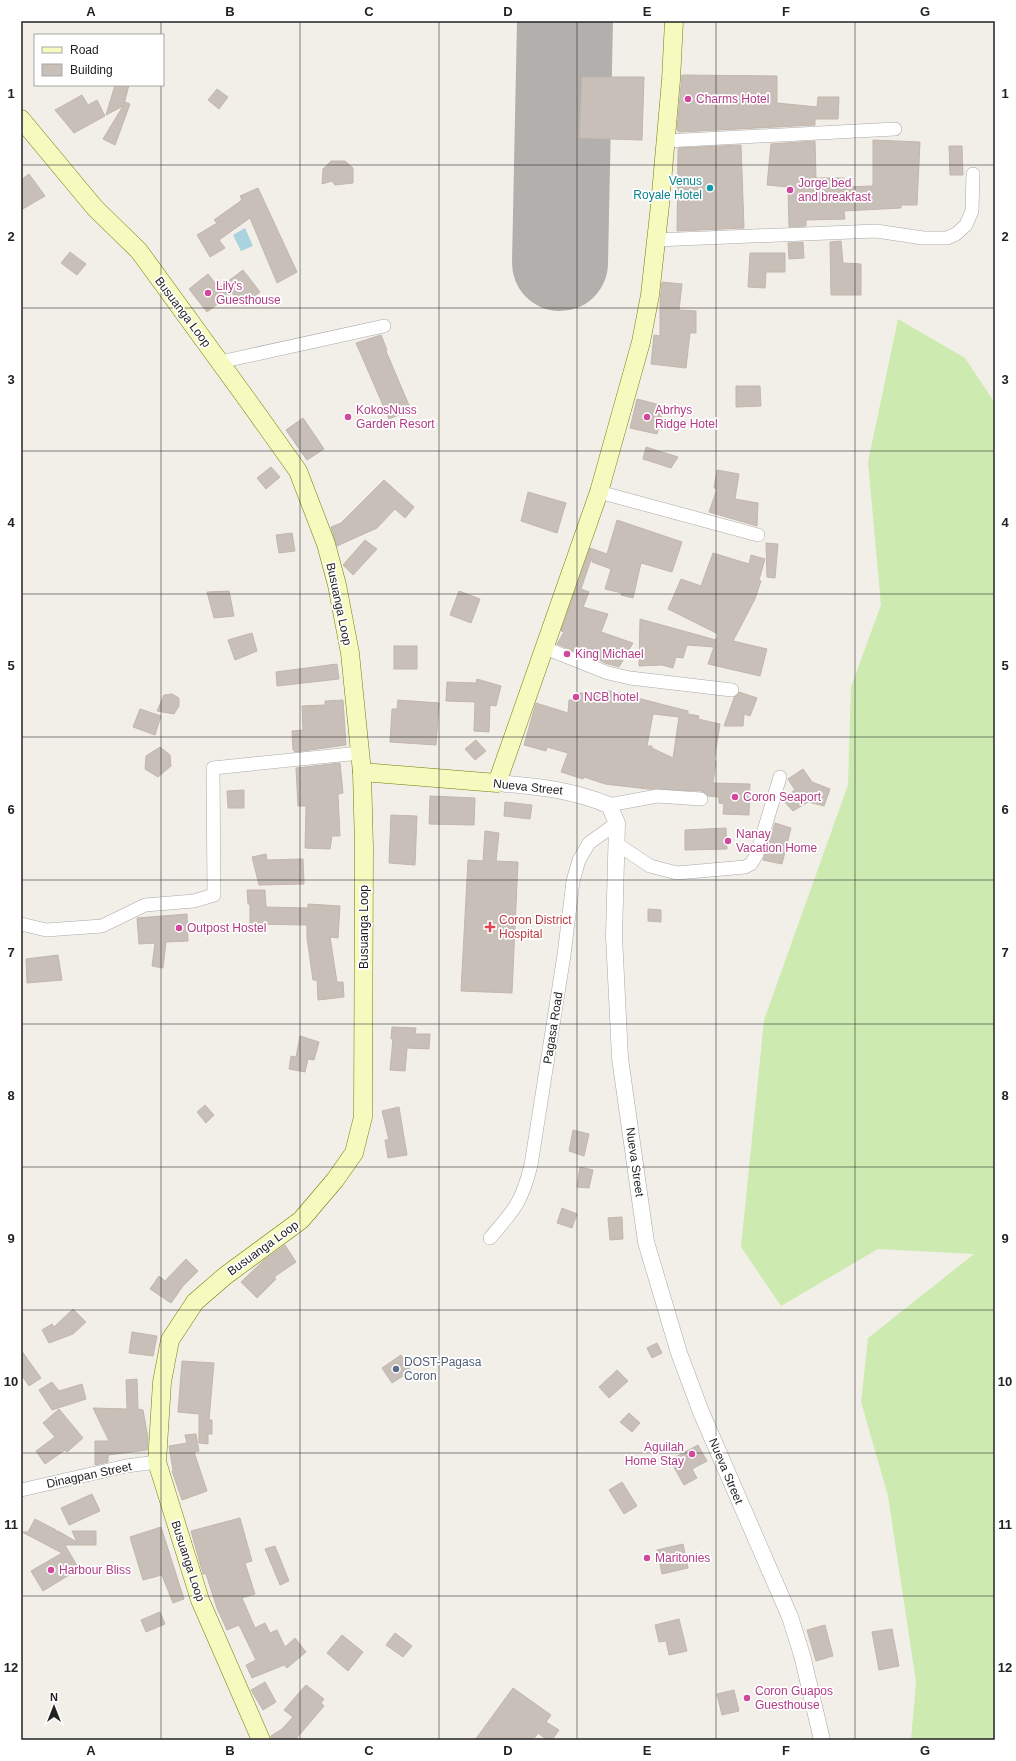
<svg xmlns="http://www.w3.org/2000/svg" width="1016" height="1761" viewBox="0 0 1016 1761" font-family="Arial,sans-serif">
  <rect width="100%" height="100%" fill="#f2efe9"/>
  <path fill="#cdebb0" d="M898,319L965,358L995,403V1740H911L916,1682L888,1496L861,1402L868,1338L974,1254L878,1249L781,1306L741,1247L764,1020L848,785L851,687L881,605L868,462Z"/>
  <path fill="#aad3df" d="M245,228L253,246L241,251L233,235Z"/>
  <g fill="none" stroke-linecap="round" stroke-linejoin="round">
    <path stroke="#b1b0ac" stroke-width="96" d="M560,263L565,21"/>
  </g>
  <g fill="#c7bfb8" stroke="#c4b6ab" fill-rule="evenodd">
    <path d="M682,75L777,76V103L817,107L818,97H839L838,119H815V125L679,132L677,130Z"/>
    <path d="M582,77H644L642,140L579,138Z"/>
    <path d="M115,85H129L124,104L125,102L130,104L115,145L103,139L123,106L106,115Z"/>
    <path d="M217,89L228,97L219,109L208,100Z"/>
    <path d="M82,95L88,105L97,100L105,116L74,133L55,110Z"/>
    <path d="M873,140L920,142L917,205H901V208L844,211L845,219L806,220V226L789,227L788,187L767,185L771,144L815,141L816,178H844V187L873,186Z"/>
    <path d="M741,145L744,228L677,231L678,148Z"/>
    <path d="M949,146H962L963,175H950Z"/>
    <path d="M331,161H345L353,168V183L335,185L332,181L322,184L323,169Z"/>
    <path d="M29,174L45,196L21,210V180Z"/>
    <path d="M258,188L297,272L277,283L250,218L219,240L225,248L210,257L197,235L217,223L214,220L242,200L240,196Z"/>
    <path d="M841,241L843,263L861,264V295H831L830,242Z"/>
    <path d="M803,242L804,258L789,259L788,243Z"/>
    <path d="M70,252L86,264L77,275L61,263Z"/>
    <path d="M750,253H785V272H766L765,288L748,287Z"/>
    <path d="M243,270L260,292L243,306L232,293L207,312L189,289L208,274L219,288Z"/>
    <path d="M662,282L682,284L679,310L696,311V333H690L686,368L651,364L654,335L660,336V301Z"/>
    <path d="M381,335L387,350L386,351L411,410L389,419L356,343Z"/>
    <path d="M736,386H760L761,406L736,407Z"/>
    <path d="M637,399L664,406L657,434L630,428Z"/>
    <path d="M303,418L324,449L307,460L286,430Z"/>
    <path d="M646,447L678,457L671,468L643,459Z"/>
    <path d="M271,467L280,477L266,489L257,478Z"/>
    <path d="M717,470L739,474L735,499L758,503L757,526L709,512L717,489L714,488Z"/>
    <path d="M384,480L414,507L405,518L395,509L377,528L337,546L331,527L341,523Z"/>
    <path d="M528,492L566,503L557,533L521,521Z"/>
    <path d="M617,520L682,542L672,572L641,563L633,598L621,595L622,593L605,589L611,569L592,562V557L581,589L589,592L583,607L608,614L601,632L633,643L619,667L605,663L592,656L591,658L557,644L564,632L561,631L590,548L607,554Z"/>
    <path d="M292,533L295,551L279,553L276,535Z"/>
    <path d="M365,540L377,549L353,575L343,565Z"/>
    <path d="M766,543L778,544L775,578L767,577Z"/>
    <path d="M713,553L749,564L751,555L765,559L759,580L761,581L755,599L733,641L767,649L760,676L708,664L714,647L687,645L683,658L676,657L673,668L662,665L639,666L640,619L716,640L718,634L668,609L681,579L701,586Z"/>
    <path d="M229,591L234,616L214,618L207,592Z"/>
    <path d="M459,591L480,599L471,623L450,615Z"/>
    <path d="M252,633L257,651L235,660L228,640Z"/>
    <rect x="394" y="646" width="23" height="23"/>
    <path d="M337,664L339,679L277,686L276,672Z"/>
    <path d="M477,679L501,686L496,706L490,705L489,732L474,731L475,702L446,701L447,682L476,683Z"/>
    <path d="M610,691L688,711V714L699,716L698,719L720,724L714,761H716L713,783L750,784L749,815L723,814L724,804L719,803V797L708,796L702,791L648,789L605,784L584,777L583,779L561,772L568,753L547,747L546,751L524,745L536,703L568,713L569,700H580V693ZM653,714L679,717L673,758L652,748V746H647Z"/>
    <path d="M739,692L757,698L750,716L744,714L743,726H724L734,698Z"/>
    <path d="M172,694L179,698V706L174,714L157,711L164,695Z"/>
    <path d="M343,700L346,745L295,752L293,750L292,731L303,730L302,706L325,705V701Z"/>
    <path d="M398,700L439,703L436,745L390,742L392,709H397Z"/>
    <path d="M140,709L161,716L155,735L133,727Z"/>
    <path d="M476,740L486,751L475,760L465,749Z"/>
    <path d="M160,747L170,755L171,766L158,777L145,769L146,756Z"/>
    <path d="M340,763L343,793L338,794L340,836H332L330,849L305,848L306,806H298L296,768Z"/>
    <path d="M803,769L812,782L830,789L824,806L808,802L793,811L782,799L795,790L788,779Z"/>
    <path d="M244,790V808H228L227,791Z"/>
    <path d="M430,796L475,798L474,825L429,824Z"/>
    <path d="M505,802L532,805L530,819L504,816Z"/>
    <path d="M391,815L417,816L415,865L389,863Z"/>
    <path d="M775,823L791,828L782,864L763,860Z"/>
    <path d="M726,828L727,849L685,850V830Z"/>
    <path d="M485,831L499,833L496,861L518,862L512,993L461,991L468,860L483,861Z"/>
    <path d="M266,854L267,860L303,859L304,884L259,885L252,857Z"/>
    <path d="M247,890H265L266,907L308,908V904L340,906L338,938L330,937L337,982H343L344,997L318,1000L317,980H313L307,938V925L250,924V904H248Z"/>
    <path d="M648,909L661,910V922L648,921Z"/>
    <path d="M187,914L188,941L166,942L163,968L152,966L155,943L139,944L137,918Z"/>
    <path d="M58,955L62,980L27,983L26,959Z"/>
    <path d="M392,1027L416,1028L415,1034H430L429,1049L407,1048L405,1071L390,1070L393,1039H391Z"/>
    <path d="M300,1036L319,1042L314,1060L308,1059L305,1072L289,1069L291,1056L296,1057Z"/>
    <path d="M205,1105L214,1115L206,1123L197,1112Z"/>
    <path d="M399,1107L407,1155L388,1158L385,1140H389L382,1111Z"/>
    <path d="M573,1130L589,1134L584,1156L569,1151Z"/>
    <path d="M580,1167L593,1170L589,1188L577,1187Z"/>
    <path d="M562,1208L577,1214L572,1228L557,1223Z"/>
    <path d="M622,1217L623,1239L610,1240L608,1218Z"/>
    <path d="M285,1245L296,1262L274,1277L276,1279L257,1298L241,1282L263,1261Z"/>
    <path d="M186,1259L198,1271L183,1286L171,1303L150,1289L159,1276L165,1281Z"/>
    <path d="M73,1309L86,1322L73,1334L49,1343L42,1330L52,1324L54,1327Z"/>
    <path d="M132,1332L157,1336L153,1356L129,1353Z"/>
    <path d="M657,1343L662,1353L652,1358L647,1348Z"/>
    <path d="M21,1350L41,1378L29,1386L21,1374Z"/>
    <path d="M401,1355L411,1371L392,1383L382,1368Z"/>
    <path d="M182,1361L214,1363L209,1420H212V1434H208V1444L199,1443V1414L178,1412Z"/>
    <path d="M617,1370L628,1381L609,1398L599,1387Z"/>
    <path d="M137,1379L138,1409L143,1410L148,1438L147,1450L108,1455V1462L95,1465V1441H109L93,1408L127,1409L126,1380Z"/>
    <path d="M52,1382L59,1391L82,1384L86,1399L52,1410L39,1390Z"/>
    <path d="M59,1409L83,1438L67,1452L65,1450L45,1464L36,1451L55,1437L43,1423Z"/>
    <path d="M629,1413L640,1423L632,1432L620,1422Z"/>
    <path d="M196,1434L199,1451L194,1452L207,1491L182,1500L172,1471L173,1470L169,1446L187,1443L185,1435Z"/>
    <path d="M698,1445L707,1461L692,1469L697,1478L684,1485L670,1460Z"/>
    <path d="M622,1482L637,1506L624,1514L609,1490Z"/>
    <path d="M92,1494L100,1511L69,1525L61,1508Z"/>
    <path d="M240,1518L252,1561L245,1563L255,1594L242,1598L255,1628L265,1623L270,1633L277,1630L285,1647L295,1638L306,1652L287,1668L284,1665L252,1678L246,1665L256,1660L239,1625L227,1630L217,1608L206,1574H203L191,1531Z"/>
    <path d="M35,1519L56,1530L54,1531H58L77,1542L72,1531H96V1545H65L79,1569L43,1591L31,1571L62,1553L22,1532H28Z"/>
    <path d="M161,1527L184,1599L173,1603L162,1575L143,1580L130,1537Z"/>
    <path d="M683,1544L688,1568L662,1574L657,1550Z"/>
    <path d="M275,1546L289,1581L280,1585L265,1549Z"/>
    <path d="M160,1612L165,1624L146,1632L141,1620Z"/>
    <path d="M679,1619L687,1651L669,1655L666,1641L659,1642L655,1625Z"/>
    <path d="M825,1625L833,1656L816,1661L807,1630Z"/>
    <path d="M892,1629L899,1666L879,1670L872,1632Z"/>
    <path d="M395,1633L412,1646L403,1657L386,1645Z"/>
    <path d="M342,1635L363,1652L348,1671L327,1653Z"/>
    <path d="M265,1682L276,1702L263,1710L251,1690Z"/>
    <path d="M306,1685L324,1699L321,1703L324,1706L295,1740H271V1736L282,1729L293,1717L284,1710Z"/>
    <path d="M513,1688L551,1715L546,1722L559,1730L552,1740H547L538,1733L533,1740H475Z"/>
    <path d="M734,1690L739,1711L722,1715L717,1694Z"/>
  </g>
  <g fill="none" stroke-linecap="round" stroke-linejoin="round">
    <defs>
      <g id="minor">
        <path d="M666,141L895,129"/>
        <path d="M655,240L876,231L923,238H947L956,234L966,225L972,211L973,174"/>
        <path d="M220,362L384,326"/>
        <path d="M599,492L758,535"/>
        <path d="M545,648L608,673L630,678L732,690"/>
        <path d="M609,805L657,796L701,799"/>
        <path d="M617,844L650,866L677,873L745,867L751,864L757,854L780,777"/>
        <path d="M21,924L46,930L102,926L145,905L194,901L214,895L213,768L360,753"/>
        <path d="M490,1238C514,1210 522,1202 531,1165L564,955L573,881L579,860L589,843L617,823"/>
        <path d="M21,1490L126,1466L157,1462"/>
      </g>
      <path id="tertiary" d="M497,783C540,787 568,789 609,805L617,823L614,936L620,1058L646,1242L679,1353L701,1412L790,1617L802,1655L822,1740"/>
      <g id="secondary">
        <path d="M21,119L95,208L139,251L251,405L298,471L326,544L337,585L350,653L362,772L364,847L363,1117L354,1153L335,1180L301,1220L225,1276L195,1302L170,1340L162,1382L157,1462L200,1600L261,1740"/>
        <path d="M362,772L497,783L599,492L641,342L650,295L660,205L671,80L674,21"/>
      </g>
    </defs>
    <use href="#minor" stroke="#a9a9a9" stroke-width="14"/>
    <use href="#tertiary" stroke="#a9a9a9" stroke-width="17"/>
    <use href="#secondary" stroke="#707d05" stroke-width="19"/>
    <use href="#minor" stroke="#fff" stroke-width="13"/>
    <use href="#tertiary" stroke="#fff" stroke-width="16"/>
    <use href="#secondary" stroke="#f7fabf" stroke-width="18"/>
  </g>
  <path fill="none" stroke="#222" stroke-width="1" stroke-opacity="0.55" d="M161,21V35M300,21V1740M439,21V1740M577,21V1740M716,21V1740M855,21V1740M161,85V1740M21,165H995M21,308H995M21,451H995M21,594H995M21,737H995M21,880H995M21,1024H995M21,1167H995M21,1310H995M21,1453H995M21,1596H995"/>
  <g fill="#d1479c" stroke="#fff" stroke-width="1.5">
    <circle cx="688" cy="99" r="4"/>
    <circle cx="790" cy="190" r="4"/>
    <circle cx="208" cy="293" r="4"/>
    <circle cx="348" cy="417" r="4"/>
    <circle cx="647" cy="417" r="4"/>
    <circle cx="567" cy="654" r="4"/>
    <circle cx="576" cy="697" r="4"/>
    <circle cx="735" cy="797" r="4"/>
    <circle cx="728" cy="841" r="4"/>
    <circle cx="179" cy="928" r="4"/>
    <circle cx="692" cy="1454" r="4"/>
    <circle cx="647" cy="1558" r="4"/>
    <circle cx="51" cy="1570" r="4"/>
    <circle cx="747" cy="1698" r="4"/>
  </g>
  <circle fill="#0f9aa8" stroke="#fff" stroke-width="1.5" cx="710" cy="188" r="4"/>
  <path fill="#e0444e" stroke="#fff" stroke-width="1.5" d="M488 921h4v4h4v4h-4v4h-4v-4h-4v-4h4z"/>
  <circle fill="#5c6f8a" stroke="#fff" stroke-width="1.5" cx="396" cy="1369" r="4"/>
  <g text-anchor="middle" stroke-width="3.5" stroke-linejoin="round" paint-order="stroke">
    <g font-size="12" fill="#b23c85" stroke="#fff" text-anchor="start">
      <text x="696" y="103">Charms Hotel</text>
      <text x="798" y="187">Jorge bed<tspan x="798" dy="14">and breakfast</tspan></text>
      <text x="216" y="290">Lily's<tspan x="216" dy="14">Guesthouse</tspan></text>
      <text x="356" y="414">KokosNuss<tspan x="356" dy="14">Garden Resort</tspan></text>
      <text x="655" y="414">Abrhys<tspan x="655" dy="14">Ridge Hotel</tspan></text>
      <text x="575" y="658">King Michael</text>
      <text x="584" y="701">NCB hotel</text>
      <text x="743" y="801">Coron Seaport</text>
      <text x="736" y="838">Nanay<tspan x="736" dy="14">Vacation Home</tspan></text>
      <text x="187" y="932">Outpost Hostel</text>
      <text x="684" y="1451" text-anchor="end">Aguilah<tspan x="684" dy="14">Home Stay</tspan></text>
      <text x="655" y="1562">Maritonies</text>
      <text x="59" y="1574">Harbour Bliss</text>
      <text x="755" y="1695">Coron Guapos<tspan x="755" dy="14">Guesthouse</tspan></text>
    </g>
    <g font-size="12" fill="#0d838f" stroke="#fff" text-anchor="end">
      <text x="702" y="185">Venus<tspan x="702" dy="14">Royale Hotel</tspan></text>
    </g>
    <g font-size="12" fill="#222" stroke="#fff">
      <text transform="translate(183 312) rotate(53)" y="4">Busuanga Loop</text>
      <text transform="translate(339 604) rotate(78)" y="4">Busuanga Loop</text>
      <text transform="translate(528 787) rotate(6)" y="4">Nueva Street</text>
      <text transform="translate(364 927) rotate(-90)" y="4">Busuanga Loop</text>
      <text transform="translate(553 1028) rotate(-81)" y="4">Pagasa Road</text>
      <text transform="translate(635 1162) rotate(82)" y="4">Nueva Street</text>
      <text transform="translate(263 1248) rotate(-36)" y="4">Busuanga Loop</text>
      <text transform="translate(726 1471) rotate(67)" y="4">Nueva Street</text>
      <text transform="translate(89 1475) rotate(-12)" y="4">Dinagpan Street</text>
      <text transform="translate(188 1561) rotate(72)" y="4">Busuanga Loop</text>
    </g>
    <g font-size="12" fill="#be3a42" stroke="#fff" text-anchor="start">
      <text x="499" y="924">Coron District<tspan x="499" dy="14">Hospital</tspan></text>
    </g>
    <g font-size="12" fill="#4e5e75" stroke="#fff" text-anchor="start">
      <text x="404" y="1366">DOST-Pagasa<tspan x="404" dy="14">Coron</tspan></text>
    </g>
  </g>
  <rect width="1016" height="1761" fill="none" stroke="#ffffff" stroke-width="44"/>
  <rect x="34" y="34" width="130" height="52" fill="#ffffff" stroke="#a7a7a7"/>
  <rect x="42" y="47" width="20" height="6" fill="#f7fabf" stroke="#a7a7a7"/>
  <text x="70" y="54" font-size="12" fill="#222222">Road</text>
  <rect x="42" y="64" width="20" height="12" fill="#c7bfb8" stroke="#a7a7a7"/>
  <text x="70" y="74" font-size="12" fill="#222222">Building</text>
  <g transform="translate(54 1707)" stroke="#ffffff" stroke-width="3" paint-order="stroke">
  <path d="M0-3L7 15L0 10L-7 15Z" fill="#222222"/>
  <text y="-6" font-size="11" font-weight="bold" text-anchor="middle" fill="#222222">N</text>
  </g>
  <rect x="22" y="22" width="972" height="1717" fill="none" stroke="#222" stroke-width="1.5"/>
  <g font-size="13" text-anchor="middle" font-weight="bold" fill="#222">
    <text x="91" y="16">A</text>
    <text x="230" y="16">B</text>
    <text x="369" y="16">C</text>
    <text x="508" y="16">D</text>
    <text x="647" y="16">E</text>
    <text x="786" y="16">F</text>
    <text x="925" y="16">G</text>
    <text x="11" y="98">1</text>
    <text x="1005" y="98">1</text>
    <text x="11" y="241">2</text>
    <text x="1005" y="241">2</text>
    <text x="11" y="384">3</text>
    <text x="1005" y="384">3</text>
    <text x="11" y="527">4</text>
    <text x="1005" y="527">4</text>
    <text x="11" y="670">5</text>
    <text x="1005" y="670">5</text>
    <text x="11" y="814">6</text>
    <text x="1005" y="814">6</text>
    <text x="11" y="957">7</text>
    <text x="1005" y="957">7</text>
    <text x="11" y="1100">8</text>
    <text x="1005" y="1100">8</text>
    <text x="11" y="1243">9</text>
    <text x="1005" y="1243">9</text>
    <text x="11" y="1386">10</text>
    <text x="1005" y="1386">10</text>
    <text x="11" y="1529">11</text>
    <text x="1005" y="1529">11</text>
    <text x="11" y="1672">12</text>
    <text x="1005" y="1672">12</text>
    <text x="91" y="1755">A</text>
    <text x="230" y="1755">B</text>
    <text x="369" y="1755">C</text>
    <text x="508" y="1755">D</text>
    <text x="647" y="1755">E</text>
    <text x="786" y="1755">F</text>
    <text x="925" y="1755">G</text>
  </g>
</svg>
